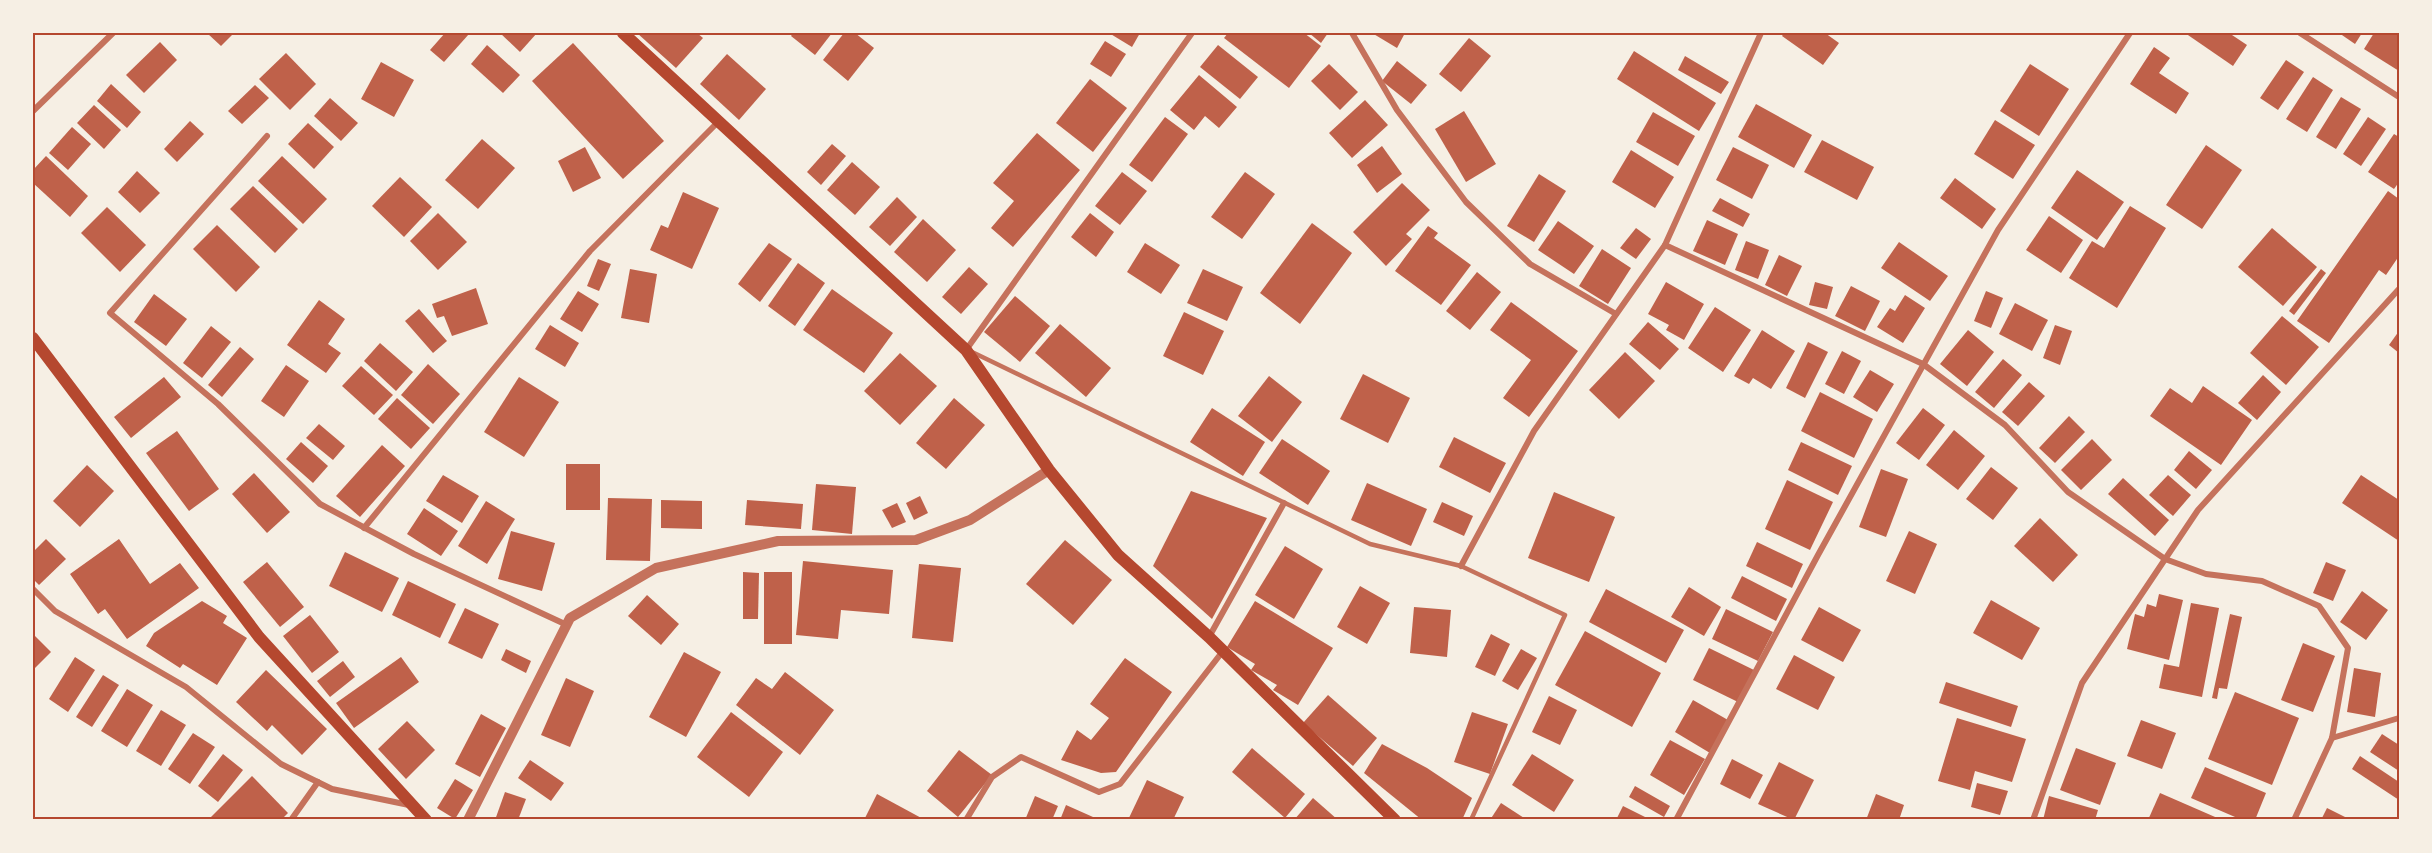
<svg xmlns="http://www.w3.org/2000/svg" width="2432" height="853" viewBox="0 0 2432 853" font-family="'Varela Round',sans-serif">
  <rect width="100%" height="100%" fill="#f6efe4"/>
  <g fill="#bf614a">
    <path d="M207,33H234L221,46Z"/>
    <path d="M445,33L469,34L444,62L430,50Z"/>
    <path d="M500,33H537L520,52Z"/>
    <path d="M637,33H697L703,38L676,68Z"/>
    <path d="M793,33H832L815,55L791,36Z"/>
    <path d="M844,33H855L874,48L848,81L823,60Z"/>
    <path d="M1109,33H1140L1132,47Z"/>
    <path d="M1228,33H1304L1321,46L1289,88L1224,38Z"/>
    <path d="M1309,33H1328L1321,43Z"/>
    <path d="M1372,33H1405L1397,48Z"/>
    <path d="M1784,33H1825L1839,43L1823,65L1782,36Z"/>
    <path d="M2185,33H2229L2247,45L2233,66Z"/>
    <path d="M2339,33H2362L2355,44Z"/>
    <path d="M2374,33H2399V71L2364,49Z"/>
    <path d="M1469,38L1491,56L1461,92L1439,74Z"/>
    <path d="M1105,41L1126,54L1111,77L1090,64Z"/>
    <path d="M160,42L177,60L144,93L126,75Z"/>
    <path d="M573,43L664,141L623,179L532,81Z"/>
    <path d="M487,45L520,75L503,93L471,64Z"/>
    <path d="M1218,45L1258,77L1240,99L1200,67Z"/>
    <path d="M2154,47L2170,58L2159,73L2189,93L2176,114L2130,84Z"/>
    <path d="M1634,51L1716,103L1699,131L1617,79Z"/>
    <path d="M286,53L316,84L290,110L259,79Z"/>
    <path d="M727,54L766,89L739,120L700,84Z"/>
    <path d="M1685,56L1729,82L1721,94L1678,70Z"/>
    <path d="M2286,60L2304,72L2278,110L2260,98Z"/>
    <path d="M1397,61L1427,85L1411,104L1382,81Z"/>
    <path d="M381,62L414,80L394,117L361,99Z"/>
    <path d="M1329,64L1358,92L1340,110L1311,81Z"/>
    <path d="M2030,64L2069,89L2039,136L2000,111Z"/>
    <path d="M1199,75L1237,107L1219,128L1205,116L1194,130L1170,110Z"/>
    <path d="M2313,77L2333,90L2307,132L2286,119Z"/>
    <path d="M1090,79L1127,108L1093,152L1056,123Z"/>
    <path d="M111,84L141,112L127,128L97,101Z"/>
    <path d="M255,85L269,98L242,124L228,111Z"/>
    <path d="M2341,97L2361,109L2336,149L2316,137Z"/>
    <path d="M330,98L358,123L341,141L314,116Z"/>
    <path d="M1365,100L1388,125L1352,158L1329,133Z"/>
    <path d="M1756,104L1812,135L1794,168L1738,137Z"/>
    <path d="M94,105L121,130L104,149L77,123Z"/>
    <path d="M1464,111L1496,164L1466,182L1435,129Z"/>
    <path d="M1653,112L1695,136L1678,166L1636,142Z"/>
    <path d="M1165,117L1188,134L1152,182L1129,165Z"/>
    <path d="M2368,117L2386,129L2361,166L2343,154Z"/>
    <path d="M1995,120L2035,145L2013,179L1974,154Z"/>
    <path d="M190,121L204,134L177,162L164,149Z"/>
    <path d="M308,123L334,147L314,169L288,144Z"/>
    <path d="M72,127L91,144L68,170L49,153Z"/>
    <path d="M1037,133L1080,170L1013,247L991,228L1014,201L993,183Z"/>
    <path d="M2394,134L2399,137V182L2394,189L2368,172Z"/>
    <path d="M482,139L515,168L478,209L445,180Z"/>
    <path d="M1822,140L1874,167L1857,200L1804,172Z"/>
    <path d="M832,144L846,156L821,185L807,172Z"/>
    <path d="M2206,145L2242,170L2202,229L2166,205Z"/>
    <path d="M1382,146L1402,174L1377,193L1357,165Z"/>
    <path d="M585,147L601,178L573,192L558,161Z"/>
    <path d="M1733,147L1769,165L1752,199L1716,180Z"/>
    <path d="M1631,150L1674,177L1655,208L1612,182Z"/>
    <path d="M46,156L88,196L70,217L33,183V170Z"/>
    <path d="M282,156L327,199L303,224L258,181Z"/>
    <path d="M852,162L880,187L855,215L827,190Z"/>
    <path d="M2077,170L2124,202L2097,240L2051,208Z"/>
    <path d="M137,171L160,193L140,213L118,192Z"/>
    <path d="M1122,172L1147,191L1120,225L1095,206Z"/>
    <path d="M1245,172L1275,194L1242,239L1211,217Z"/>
    <path d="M1539,174L1566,191L1534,242L1507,226Z"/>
    <path d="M400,177L432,207L404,237L372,206Z"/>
    <path d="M1955,178L1996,209L1982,229L1940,198Z"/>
    <path d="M1402,183L1430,210L1406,234L1412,239L1386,266L1353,232Z"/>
    <path d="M253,186L298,229L275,253L230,209Z"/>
    <path d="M2388,191L2399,199V256L2386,275L2379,270L2329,343L2297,321Z"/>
    <path d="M683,192L719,208L692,269L650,250L661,225L668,228Z"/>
    <path d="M897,197L917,217L890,246L869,227Z"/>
    <path d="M1720,198L1750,214L1743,227L1712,211Z"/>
    <path d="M2130,206L2166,228L2117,308L2069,278L2092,241L2104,248Z"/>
    <path d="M107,207L146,245L120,272L81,233Z"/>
    <path d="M438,213L467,242L438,270L410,241Z"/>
    <path d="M1090,213L1114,232L1096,257L1071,237Z"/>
    <path d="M2049,216L2083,240L2061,273L2026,250Z"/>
    <path d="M923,219L956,250L927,282L894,252Z"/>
    <path d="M1707,220L1738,234L1725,265L1693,251Z"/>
    <path d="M1558,221L1594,246L1574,274L1538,250Z"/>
    <path d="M1312,223L1352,253L1300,324L1260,293Z"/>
    <path d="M217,225L260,267L236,292L193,249Z"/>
    <path d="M1428,226L1438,233L1434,238L1471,265L1441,305L1395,271Z"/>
    <path d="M1636,228L1651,239L1636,259L1620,248Z"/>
    <path d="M2272,228L2317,267L2283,306L2238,267Z"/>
    <path d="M1746,241L1769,250L1758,279L1735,270Z"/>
    <path d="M1899,242L1948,276L1930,301L1881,268Z"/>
    <path d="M769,243L792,259L760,302L738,284Z"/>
    <path d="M1145,243L1180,265L1161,294L1127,272Z"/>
    <path d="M1602,249L1631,268L1608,304L1579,286Z"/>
    <path d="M1779,255L1802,266L1787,296L1765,285Z"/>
    <path d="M598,259L611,264L599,291L587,286Z"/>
    <path d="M798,263L825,283L795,326L768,306Z"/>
    <path d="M969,267L988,284L961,314L942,297Z"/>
    <path d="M630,269L657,274L649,323L621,318Z"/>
    <path d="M1203,269L1243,287L1227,321L1187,303Z"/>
    <path d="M2321,269L2326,273L2294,315L2289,311Z"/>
    <path d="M1477,272L1501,292L1470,330L1446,311Z"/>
    <path d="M1666,282L1704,304L1684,340L1666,330L1669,325L1648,314Z"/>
    <path d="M1815,282L1833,287L1827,309L1809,305Z"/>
    <path d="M1851,286L1880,301L1865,331L1835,316Z"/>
    <path d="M476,288L488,324L452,336L444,316L437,318L432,304Z"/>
    <path d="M832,289L893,333L864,373L803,330Z"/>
    <path d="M578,291L599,304L582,332L560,319Z"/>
    <path d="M1986,291L2003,298L1991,328L1974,321Z"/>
    <path d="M154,294L187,319L166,346L134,322Z"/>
    <path d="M1905,295L1925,308L1903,343L1877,327L1890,308L1895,311Z"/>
    <path d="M1015,296L1050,326L1020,362L984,332Z"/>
    <path d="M319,300L345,319L328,344L341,353L326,373L287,345Z"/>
    <path d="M1511,302L1578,351L1529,417L1503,398L1531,360L1490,330Z"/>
    <path d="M2015,303L2048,320L2032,351L1999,334Z"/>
    <path d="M1715,307L1751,330L1723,372L1688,348Z"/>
    <path d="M419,309L447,341L433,353L405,321Z"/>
    <path d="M1184,312L1224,331L1203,375L1163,356Z"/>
    <path d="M2282,316L2319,347L2286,385L2250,353Z"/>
    <path d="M1648,322L1679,349L1660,370L1629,344Z"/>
    <path d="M1060,324L1111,368L1086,397L1035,353Z"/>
    <path d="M550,325L579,343L565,367L535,349Z"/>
    <path d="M2055,325L2072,331L2060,365L2043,358Z"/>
    <path d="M211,326L231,342L202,378L183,363Z"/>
    <path d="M1762,330L1795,351L1771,389L1753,378L1749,384L1734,376Z"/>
    <path d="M1968,330L1994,352L1967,386L1940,364Z"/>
    <path d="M2399,331V353L2389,345Z"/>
    <path d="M1808,342L1828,352L1805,398L1786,388Z"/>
    <path d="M380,343L413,372L396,391L364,361Z"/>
    <path d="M240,347L254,359L222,397L208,385Z"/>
    <path d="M1842,351L1861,361L1844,394L1825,384Z"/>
    <path d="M1625,352L1655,381L1619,419L1589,390Z"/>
    <path d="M900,353L937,386L900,425L864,391Z"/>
    <path d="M2003,359L2022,375L1994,408L1975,392Z"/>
    <path d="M428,364L460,394L433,424L401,395Z"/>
    <path d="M286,365L309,381L284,417L261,401Z"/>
    <path d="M361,366L393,395L374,415L342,386Z"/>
    <path d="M1870,370L1894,384L1877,412L1853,397Z"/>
    <path d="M1363,374L1410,398L1388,443L1340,419Z"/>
    <path d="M2263,375L2281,392L2257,420L2238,403Z"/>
    <path d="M1269,376L1302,402L1272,442L1238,416Z"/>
    <path d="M164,377L181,397L131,438L114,417Z"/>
    <path d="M519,377L559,402L524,457L484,432Z"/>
    <path d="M2029,382L2045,396L2018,426L2002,412Z"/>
    <path d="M2203,386L2252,420L2221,465L2150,416L2170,388L2192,403Z"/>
    <path d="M1820,392L1873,419L1854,458L1801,431Z"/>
    <path d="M397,398L430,428L411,449L378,419Z"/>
    <path d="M954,398L985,425L946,469L916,443Z"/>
    <path d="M1212,408L1265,442L1243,476L1190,442Z"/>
    <path d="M1923,408L1945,425L1919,460L1896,443Z"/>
    <path d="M2069,416L2085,432L2055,463L2039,448Z"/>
    <path d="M319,424L345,446L333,460L306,438Z"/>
    <path d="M1954,430L1985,456L1958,490L1926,465Z"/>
    <path d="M177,431L219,489L189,511L146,453Z"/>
    <path d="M1454,437L1506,463L1490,493L1439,467Z"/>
    <path d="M1282,439L1330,471L1308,505L1259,473Z"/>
    <path d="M2092,439L2112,460L2081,490L2061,470Z"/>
    <path d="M301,442L328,466L313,483L286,459Z"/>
    <path d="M1801,442L1852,466L1838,495L1788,470Z"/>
    <path d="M382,445L405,466L360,517L336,496Z"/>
    <path d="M2189,451L2212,470L2196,489L2174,470Z"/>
    <rect x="566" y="464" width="34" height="46"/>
    <path d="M87,465L114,491L80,527L53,501Z"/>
    <path d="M1991,467L2018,488L1993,520L1966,499Z"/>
    <path d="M1881,469L1908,479L1886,537L1859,527Z"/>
    <path d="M254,473L290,512L267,533L232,494Z"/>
    <path d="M443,475L479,496L462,523L426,501Z"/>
    <path d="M2168,475L2191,495L2173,516L2149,495Z"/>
    <path d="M2361,475L2399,500V541L2342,503Z"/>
    <path d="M2123,478L2169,520L2155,536L2108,494Z"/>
    <path d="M1787,480L1833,502L1810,550L1765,529Z"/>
    <path d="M1367,483L1427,509L1411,546L1351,520Z"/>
    <path d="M816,484L856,487L852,534L812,530Z"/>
    <path d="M1191,491L1267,518L1212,619L1153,566Z"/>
    <path d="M1554,492L1615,517L1589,582L1528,558Z"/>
    <path d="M920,496L928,513L914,520L906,503Z"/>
    <path d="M608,498L652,499L650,561L606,560Z"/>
    <path d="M661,500L702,501V529L661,528Z"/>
    <path d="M747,500L803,504L801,529L745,525Z"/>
    <path d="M486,501L515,519L487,564L458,546Z"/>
    <path d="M1442,502L1473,516L1464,536L1433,522Z"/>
    <path d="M897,503L906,522L892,528L882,510Z"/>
    <path d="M424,508L458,531L441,556L407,534Z"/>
    <path d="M2040,518L2078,555L2053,582L2014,546Z"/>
    <path d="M511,531L555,543L542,591L498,579Z"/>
    <path d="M1909,531L1937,544L1915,594L1886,581Z"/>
    <path d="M46,539L66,559L39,585L33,579V552Z"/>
    <path d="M119,539L150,584L180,563L199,588L127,639L105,609L98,614L70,574Z"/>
    <path d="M1065,540L1112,580L1073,625L1026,584Z"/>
    <path d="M1757,542L1803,564L1792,588L1746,566Z"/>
    <path d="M1285,546L1323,569L1294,619L1255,595Z"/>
    <path d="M345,552L399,578L382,612L329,586Z"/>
    <path d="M803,561L893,570L889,614L841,610L838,639L796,635Z"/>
    <path d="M267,562L304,607L280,627L243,582Z"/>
    <path d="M2326,562L2346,570L2333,601L2313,593Z"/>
    <path d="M919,564L961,568L953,642L912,638Z"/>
    <path d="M743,572L759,573L758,619H743Z"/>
    <rect x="764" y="572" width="28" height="72"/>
    <path d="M1742,576L1787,599L1776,621L1731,598Z"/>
    <path d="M408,581L456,604L440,638L392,615Z"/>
    <path d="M1360,586L1390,603L1367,644L1337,627Z"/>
    <path d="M1689,587L1721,607L1704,636L1671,617Z"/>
    <path d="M1606,589L1684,630L1666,663L1589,622Z"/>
    <path d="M2362,591L2388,610L2366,640L2340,622Z"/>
    <path d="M2159,594L2183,600L2169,660L2127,649L2135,614L2144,617L2147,604L2156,607Z"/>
    <path d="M647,595L679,624L661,645L628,616Z"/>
    <path d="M1991,600L2040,628L2022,660L1973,633Z"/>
    <path d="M202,601L227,616L223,623L247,638L217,685L183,664L180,668L146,646L154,633Z"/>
    <path d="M1255,601L1333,648L1298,705L1273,690L1277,685L1251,670L1255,664L1227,647Z"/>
    <path d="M2191,603L2219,608L2202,697L2159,688L2164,664L2179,667Z"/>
    <path d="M1414,607L1451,610L1447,657L1410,653Z"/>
    <path d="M1819,607L1861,630L1843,662L1801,640Z"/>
    <path d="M465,608L499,624L482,659L448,643Z"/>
    <path d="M1726,609L1773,632L1758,661L1712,639Z"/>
    <path d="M2230,614L2242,617L2227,689L2219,688L2217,699L2212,698Z"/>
    <path d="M310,615L339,652L312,673L283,636Z"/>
    <path d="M1585,631L1661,673L1632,727L1555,685Z"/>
    <path d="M33,634L51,652L33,670Z"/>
    <path d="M1491,634L1510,644L1495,676L1475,667Z"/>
    <path d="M2303,643L2335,656L2313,712L2281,700Z"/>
    <path d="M1709,648L1754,670L1738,702L1693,680Z"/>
    <path d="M506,649L531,661L526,673L501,660Z"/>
    <path d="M1521,649L1537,658L1518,690L1502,681Z"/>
    <path d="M684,652L721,672L686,737L649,717Z"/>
    <path d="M1794,655L1835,677L1818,710L1776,689Z"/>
    <path d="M75,657L95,670L68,712L49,699Z"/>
    <path d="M401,657L419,682L354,728L336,703Z"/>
    <path d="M1125,658L1172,692L1116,772L1101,773L1061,760L1077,730L1091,740L1109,718L1090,704Z"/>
    <path d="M343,661L355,677L330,697L317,681Z"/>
    <path d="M2354,668L2381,673L2375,717L2347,712Z"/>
    <path d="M266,670L327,729L302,755L272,725L267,731L236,702Z"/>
    <path d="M785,672L834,710L800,755L736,705L756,678L772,689Z"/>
    <path d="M103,675L119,685L92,727L76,717Z"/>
    <path d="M566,678L594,691L570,747L541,735Z"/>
    <path d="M1946,682L2018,706L2011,727L1939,703Z"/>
    <path d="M127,689L153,705L127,747L101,731Z"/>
    <path d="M2235,692L2299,718L2272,785L2208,759Z"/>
    <path d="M1328,695L1377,738L1353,766L1303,723Z"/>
    <path d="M1549,696L1577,710L1560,745L1532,732Z"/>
    <path d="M1693,700L1728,720L1710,753L1675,732Z"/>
    <path d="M161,710L186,725L161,766L136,751Z"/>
    <path d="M731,712L783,752L749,797L697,757Z"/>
    <path d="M1472,712L1508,724L1490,774L1454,762Z"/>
    <path d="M481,714L506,728L480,777L455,764Z"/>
    <path d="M1957,718L2026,739L2012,782L1975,771L1970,790L1938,781Z"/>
    <path d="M2141,720L2176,733L2162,769L2127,756Z"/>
    <path d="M407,721L435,750L406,779L378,749Z"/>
    <path d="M193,733L215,747L190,784L168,769Z"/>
    <path d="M2382,734L2399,745V771L2370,752Z"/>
    <path d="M1670,740L1705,759L1684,795L1650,775Z"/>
    <path d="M1382,744L1427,768L1472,798L1462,820H1422L1364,773Z"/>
    <path d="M1252,748L1305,794L1285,818L1232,772Z"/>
    <path d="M2076,748L2116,763L2100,805L2060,790Z"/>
    <path d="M959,750L992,775L958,817L927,791Z"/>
    <path d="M223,754L243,770L218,802L198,786Z"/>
    <path d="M1532,754L1574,780L1554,812L1512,785Z"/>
    <path d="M2360,756L2399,782V800L2352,769Z"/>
    <path d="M1732,759L1763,775L1750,799L1720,784Z"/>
    <path d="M530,760L564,783L551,801L518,778Z"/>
    <path d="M1779,762L1814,780L1794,820L1758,804Z"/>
    <path d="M2205,767L2266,793L2255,820H2242L2191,798Z"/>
    <path d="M252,776L288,813L281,820H208Z"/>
    <path d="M455,779L473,790L455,819L437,808Z"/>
    <path d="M1147,780L1184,797L1173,820H1128Z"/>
    <path d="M1977,783L2008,791L2000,815L1971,807Z"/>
    <path d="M1635,786L1670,806L1664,817L1629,797Z"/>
    <path d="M505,792L526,799L518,820H495Z"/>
    <path d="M2160,793L2222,820H2148Z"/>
    <path d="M877,794L925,820H864Z"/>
    <path d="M1876,794L1904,805L1899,820H1866Z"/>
    <path d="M1035,796L1058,806L1052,820H1025Z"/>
    <path d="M2049,796L2098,810L2095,820H2043Z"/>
    <path d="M1313,798L1338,820H1294Z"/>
    <path d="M1501,803L1527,820H1490Z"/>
    <path d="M1066,805L1093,817L1092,820H1060Z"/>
    <path d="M1623,806L1651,820H1616Z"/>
    <path d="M2327,808L2351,820H2321Z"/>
  </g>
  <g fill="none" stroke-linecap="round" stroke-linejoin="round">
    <path stroke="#c5725c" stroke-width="4.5" d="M972,352L1370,544L1461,566L1565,615L1471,820"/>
    <g stroke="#c5725c" stroke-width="6">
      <path d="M1352,33L1397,110L1466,202L1530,264L1616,314"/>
      <path d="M2300,33L2399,97"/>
      <path d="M33,111L113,33"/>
      <path d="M267,136L110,313L218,404L320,504L414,554L567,625"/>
      <path d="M1665,245L1923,364L2005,425L2068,492L2165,559L2206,574L2262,581L2319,606L2348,648L2332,738L2294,820"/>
      <path d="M966,350L1192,33"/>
      <path d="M364,528L590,251L718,122"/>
      <path d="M1461,566L1534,431L1665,245L1761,33"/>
      <path d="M33,589L55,611L186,687L281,764L332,789L409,805"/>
      <path d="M1209,637L1284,503"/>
      <path d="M2332,738L2399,718"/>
      <path d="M291,820L318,782"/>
      <path d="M966,820L992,777L1021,757L1099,792L1120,784L1223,651"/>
      <path d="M1676,820L1818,555L1998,230L2130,33"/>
      <path d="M2033,820L2082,683L2198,510L2399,289"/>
    </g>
    <path stroke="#c5725c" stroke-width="10" d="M468,820L570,618L656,568L778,541L916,540L970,520L1049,470"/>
    <g stroke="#b5482f" stroke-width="12">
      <path d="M623,33L966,350L1049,470L1118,555L1209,637L1395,820"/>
      <path d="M33,338L259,637L426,820"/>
    </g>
  </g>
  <rect width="2432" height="853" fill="none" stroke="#f6efe4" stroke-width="69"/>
  <rect x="34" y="34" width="2364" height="784" fill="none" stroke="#b5482f" stroke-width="2"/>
</svg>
